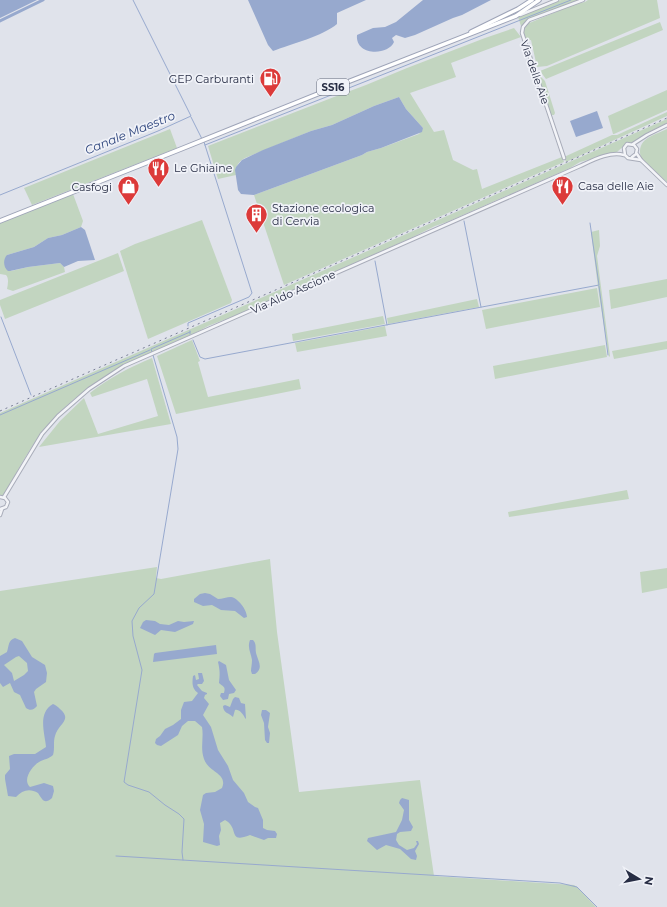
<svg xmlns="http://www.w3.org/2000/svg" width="667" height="907" viewBox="0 0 667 907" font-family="Montserrat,sans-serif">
  <rect width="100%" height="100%" fill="#e0e3eb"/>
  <g fill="#c2d5c0">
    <path d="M561,0H578L530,19L521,26L518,17Z"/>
    <path d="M588,0H657L660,18L547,66L537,67L531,40L526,41C524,35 522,29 527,24L575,4L585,2Z"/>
    <path d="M660,22L663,30L546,79L540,71Z"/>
    <path d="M514,28L521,37L451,63L456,77L410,93L434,132L444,130L453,160L473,170L477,169L482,189L562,157L564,162L284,285L254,195L362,155L367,152L381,148L419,134L423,128L406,109L399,97L374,106L332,125L311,131L245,158C238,162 235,167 236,175L218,179L208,146L334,97L366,85L407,68L485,38Z"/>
    <path d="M537,73L545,81L555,113L554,115H551L550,113Z"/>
    <path d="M667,90V110L614,134H613L608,116Z"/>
    <path d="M667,112V116L566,162L564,157L612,135H617Z"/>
    <path d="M667,119V123L645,134L637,141L626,144L617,152L580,162L570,168L447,222L435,226L411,238L239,314L208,326L199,331C137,359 83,379 41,434C27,452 17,472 6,492L3,495H0V413Z"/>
    <path d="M170,129L177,148L32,205L24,188Z"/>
    <path d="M667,129V182L641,158C636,139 652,136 667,129Z"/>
    <path d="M73,194L83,221L81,227L62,235L48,238L34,247L7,255L11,271L28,267L60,263L64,267L65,272L13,291L7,289C8,284 9,278 6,275L0,274V223Z"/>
    <path d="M202,220L232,300L231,303L148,339L120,251L135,244Z"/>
    <path d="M599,230L600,246L597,256L610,356L609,357L599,295L591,232Z"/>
    <path d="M118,253L124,271L5,319L0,305V300Z"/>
    <path d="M667,279V297L611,309L609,290Z"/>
    <path d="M597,288L600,307L486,329L482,310Z"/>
    <path d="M477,299L479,307L388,324L387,318Z"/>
    <path d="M383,316L385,324L293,341L292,334Z"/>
    <path d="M385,326L387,336L297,352L295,343Z"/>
    <path d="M192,340L200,361L198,362L208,397L299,379L301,389L176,414L157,356Z"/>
    <path d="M667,341V349L614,359L612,351Z"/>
    <path d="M605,345L607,357L495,379L493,366Z"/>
    <path d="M152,358L171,424L39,447L60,421L84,398L98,434L158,416L147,379L92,397L90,393C109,378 130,367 152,358Z"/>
    <path d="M627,490L629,499L509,517L508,512Z"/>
    <path d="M270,559L277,632L299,792L420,780L434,876L574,885L577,887L596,907H0V591L157,567L156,578L161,579Z"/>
    <path d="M667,568V588L642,593L640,572Z"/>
  </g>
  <g fill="#97a9ce" fill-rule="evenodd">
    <path d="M0,0H37L0,18Z"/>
    <path d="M248,0H366L337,13V24C323,36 291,44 273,51L268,45Z"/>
    <path d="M423,0H491L462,15L453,18L415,35L405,38L396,35L392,38L394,42C388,56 355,56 357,35L373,28L385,27L396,22Z"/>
    <path d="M399,97L406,109L423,128L422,132L381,148L367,152L362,155L254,195L241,194L238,190L235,170L236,167L242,160L263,150L311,131L332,125L374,106Z"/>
    <path d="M597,111L603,128L576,137L570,121Z"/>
    <path d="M81,227L85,230L95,260L78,261L64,267L60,263L28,267L10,271H8C3,267 3,259 7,255L34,247L48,238L62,235Z"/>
    <path d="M205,593L210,594L218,599C222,599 227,597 231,597C238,598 247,610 247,617L244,618L235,611L221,610L212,605L203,606L194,602V599L200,594Z"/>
    <path d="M146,620L155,621L160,624L169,625L178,621L184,622L194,621L193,624L175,632L161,630L155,635L140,628L143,622Z"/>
    <path d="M15,638L22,641L32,657L45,665L47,673L46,682L36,689L34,692L37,706C34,710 30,711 26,708L20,695L14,692L10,683L3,687L0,683V656L7,652C9,646 8,640 15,638ZM19,656L27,663L28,671L24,675L14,681L12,673L4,665L16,657Z"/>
    <path d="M250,640H253C257,644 255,648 256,653C258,661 264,668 255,674H252L251,671C251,668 252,664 252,660C251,653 247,648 250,640Z"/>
    <path d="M216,645L217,654L153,662L154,654L155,653Z"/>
    <path d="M219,661L226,665L229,680L236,690L234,693L229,694L228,699L223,700L220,696L221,693H224C226,686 223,687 219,683C220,674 220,671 218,662Z"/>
    <path d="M198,673H202L204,681L202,684H198L197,685L202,691L207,693V694L205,695L204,698L209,704L203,715L211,727L218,750L228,766L233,780L244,793L248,802L255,807L258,808L263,820V828L267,830L275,831L277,834L276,838H268L264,840L250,835C227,844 240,828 225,820L220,823L221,830L219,836L220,845L217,846L203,842L204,824L200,810L203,795L206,793L215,792L222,788C228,773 209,773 204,759C200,747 204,738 202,727L195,721H188L182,726L178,735L161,746L157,745L155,743L156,739L160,736L165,729L173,725L181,719V710L184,702L192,701L198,693C192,689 192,683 193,676L195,675L196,680L199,679Z"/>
    <path d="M235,697L239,698L241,703L245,704L246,719L245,718C243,714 239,709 235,710L233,717C229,713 223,713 223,706L225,705L230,707L233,699Z"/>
    <path d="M53,704C56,705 58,707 60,709C73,720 58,724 55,736C53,742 55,748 53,755C49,759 44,759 39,762C32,766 22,780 30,787L44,783L53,786L54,791L52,798C44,805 42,799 38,793C30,788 22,790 16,797L8,796L5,779V775L10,769L9,756L14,754H35L46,747C45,734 37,713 53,704Z"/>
    <path d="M262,710H266L270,713L268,727L270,733L269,743H267L265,740L264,723L261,715Z"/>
    <path d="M402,798L409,800V820L413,827L411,831L400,832L397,834L396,840L399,845L407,850L414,848L417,844L416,841H418L419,844L415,851L417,856L416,860L411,859L400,849L386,845L377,850L367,841L368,838L396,832L402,820L404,810L399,803L400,800Z"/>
  </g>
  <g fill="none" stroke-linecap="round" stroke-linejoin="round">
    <g stroke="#97a9ce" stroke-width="1">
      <path d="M191,117L202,139"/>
      <path d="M205,145L571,0"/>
      <path d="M0,195L158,131L191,116L133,0"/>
      <path d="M464,221L481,307"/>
      <path d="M375,261L387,325"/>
      <path d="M599,286L608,355"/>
      <path d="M1,317L31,395"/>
      <path d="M188,326V323L249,297L252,293L204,142"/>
      <path d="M190,331V334"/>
      <path d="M193,340L200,357L205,359L599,285L590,223"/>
      <path d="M152,352L151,349L190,332"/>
      <path d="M153,355L177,437L178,449L154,594L139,608L132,621L133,636L142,670L124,782L128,785L149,792L165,805L179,814L184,819L182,852L183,860"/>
      <path d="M0,415L150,350"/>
      <path d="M116,856L560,883L577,887L597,907"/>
    </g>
    <path stroke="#97a9ce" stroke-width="3" d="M0,21L43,0"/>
    <defs>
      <g id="minor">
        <path d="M520,15L557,0"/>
        <path d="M633,144L647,135L667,125"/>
        <path d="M637,154L641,160L667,185"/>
        <path d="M632,157L636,154L637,149L634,145L627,144L624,148L625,155L628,158L641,160"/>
        <path d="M564,158L522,33L523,27L529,20L583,0"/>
        <path d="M0,497L5,498L8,502L6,507L0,509"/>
        <path d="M4,497L42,434L58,416L89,389L124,366L580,166C593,160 610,151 624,155"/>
        <path d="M0,515L2,509"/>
      </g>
      <g id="major">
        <path d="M471,32L518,9L532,0"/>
        <path d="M0,221L181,149L350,81L516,16L539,0"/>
      </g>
    </defs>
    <use href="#minor" stroke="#a8acb9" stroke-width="4.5"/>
    <use href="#major" stroke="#9ea4b8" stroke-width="5.5"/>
    <use href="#minor" stroke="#f3f4f8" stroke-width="2.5"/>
    <use href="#major" stroke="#fff" stroke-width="3.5"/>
    <path stroke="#787e96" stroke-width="1" stroke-dasharray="2 4" stroke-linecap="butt" d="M0,411L667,118"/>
  </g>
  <defs>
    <symbol id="fuel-pin" viewBox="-11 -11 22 30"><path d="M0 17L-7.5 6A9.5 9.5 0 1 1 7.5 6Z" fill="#dc3a39" stroke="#f0f2f8"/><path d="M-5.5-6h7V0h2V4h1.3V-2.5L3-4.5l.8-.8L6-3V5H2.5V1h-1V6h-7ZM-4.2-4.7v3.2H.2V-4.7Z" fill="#fff"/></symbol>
    <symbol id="restaurant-pin" viewBox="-11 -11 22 30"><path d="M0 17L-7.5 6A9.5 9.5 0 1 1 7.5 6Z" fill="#dc3a39" stroke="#f0f2f8"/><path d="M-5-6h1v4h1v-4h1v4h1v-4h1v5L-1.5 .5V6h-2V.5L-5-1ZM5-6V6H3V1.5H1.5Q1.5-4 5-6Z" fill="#fff"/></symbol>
    <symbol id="shop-pin" viewBox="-11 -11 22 30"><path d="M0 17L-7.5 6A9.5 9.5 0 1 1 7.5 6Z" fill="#dc3a39" stroke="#f0f2f8"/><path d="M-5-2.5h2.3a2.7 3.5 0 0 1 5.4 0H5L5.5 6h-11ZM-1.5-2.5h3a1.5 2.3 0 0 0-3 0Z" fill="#fff"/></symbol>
    <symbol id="building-pin" viewBox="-11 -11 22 30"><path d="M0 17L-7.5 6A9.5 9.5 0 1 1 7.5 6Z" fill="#dc3a39" stroke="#f0f2f8"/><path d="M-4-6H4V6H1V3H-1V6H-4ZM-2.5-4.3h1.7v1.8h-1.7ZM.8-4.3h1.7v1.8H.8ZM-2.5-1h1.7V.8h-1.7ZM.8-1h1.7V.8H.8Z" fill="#fff"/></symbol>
  </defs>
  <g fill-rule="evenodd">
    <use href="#fuel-pin" x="258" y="66" width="25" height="34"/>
    <use href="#restaurant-pin" x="146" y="156" width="25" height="34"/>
    <use href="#restaurant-pin" x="550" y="174" width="25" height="34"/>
    <use href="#shop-pin" x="116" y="174" width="25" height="34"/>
    <use href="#building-pin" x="244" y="202" width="25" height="34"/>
  </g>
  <g text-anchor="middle" stroke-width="3.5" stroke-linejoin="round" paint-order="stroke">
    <rect fill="#f0f2f8" stroke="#63687a" stroke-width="1" x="317" y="79" width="32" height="16" rx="3"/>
    <g font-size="10" font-weight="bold" fill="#272d44">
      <text x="333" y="91">SS16</text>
    </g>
    <g font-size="11" fill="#272d44" stroke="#f0f2f8">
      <text transform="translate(535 72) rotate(71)" y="4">Via delle Aie</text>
      <text transform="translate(293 292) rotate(-24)" y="4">Via Aldo Ascione</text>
    </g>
    <g font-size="11" fill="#272d44" stroke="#f0f2f8" text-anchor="start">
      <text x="254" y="83" text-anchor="end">GEP Carburanti</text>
      <text x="174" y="172">Le Ghiaine</text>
      <text x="578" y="190">Casa delle Aie</text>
      <text x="112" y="191" text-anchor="end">Casfogi</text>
      <text x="272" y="212">Stazione ecologica<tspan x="272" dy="13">di Cervia</tspan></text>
    </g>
    <g font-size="12" font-style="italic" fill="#2d447c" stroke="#f0f2f8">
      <text transform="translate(130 133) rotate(-22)" y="4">Canale Maestro</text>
    </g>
  </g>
  <g transform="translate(639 879) rotate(100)" stroke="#f0f2f8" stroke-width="3" paint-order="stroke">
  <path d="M0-3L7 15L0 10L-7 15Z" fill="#272d44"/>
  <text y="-6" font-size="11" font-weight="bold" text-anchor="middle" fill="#272d44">N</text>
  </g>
</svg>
